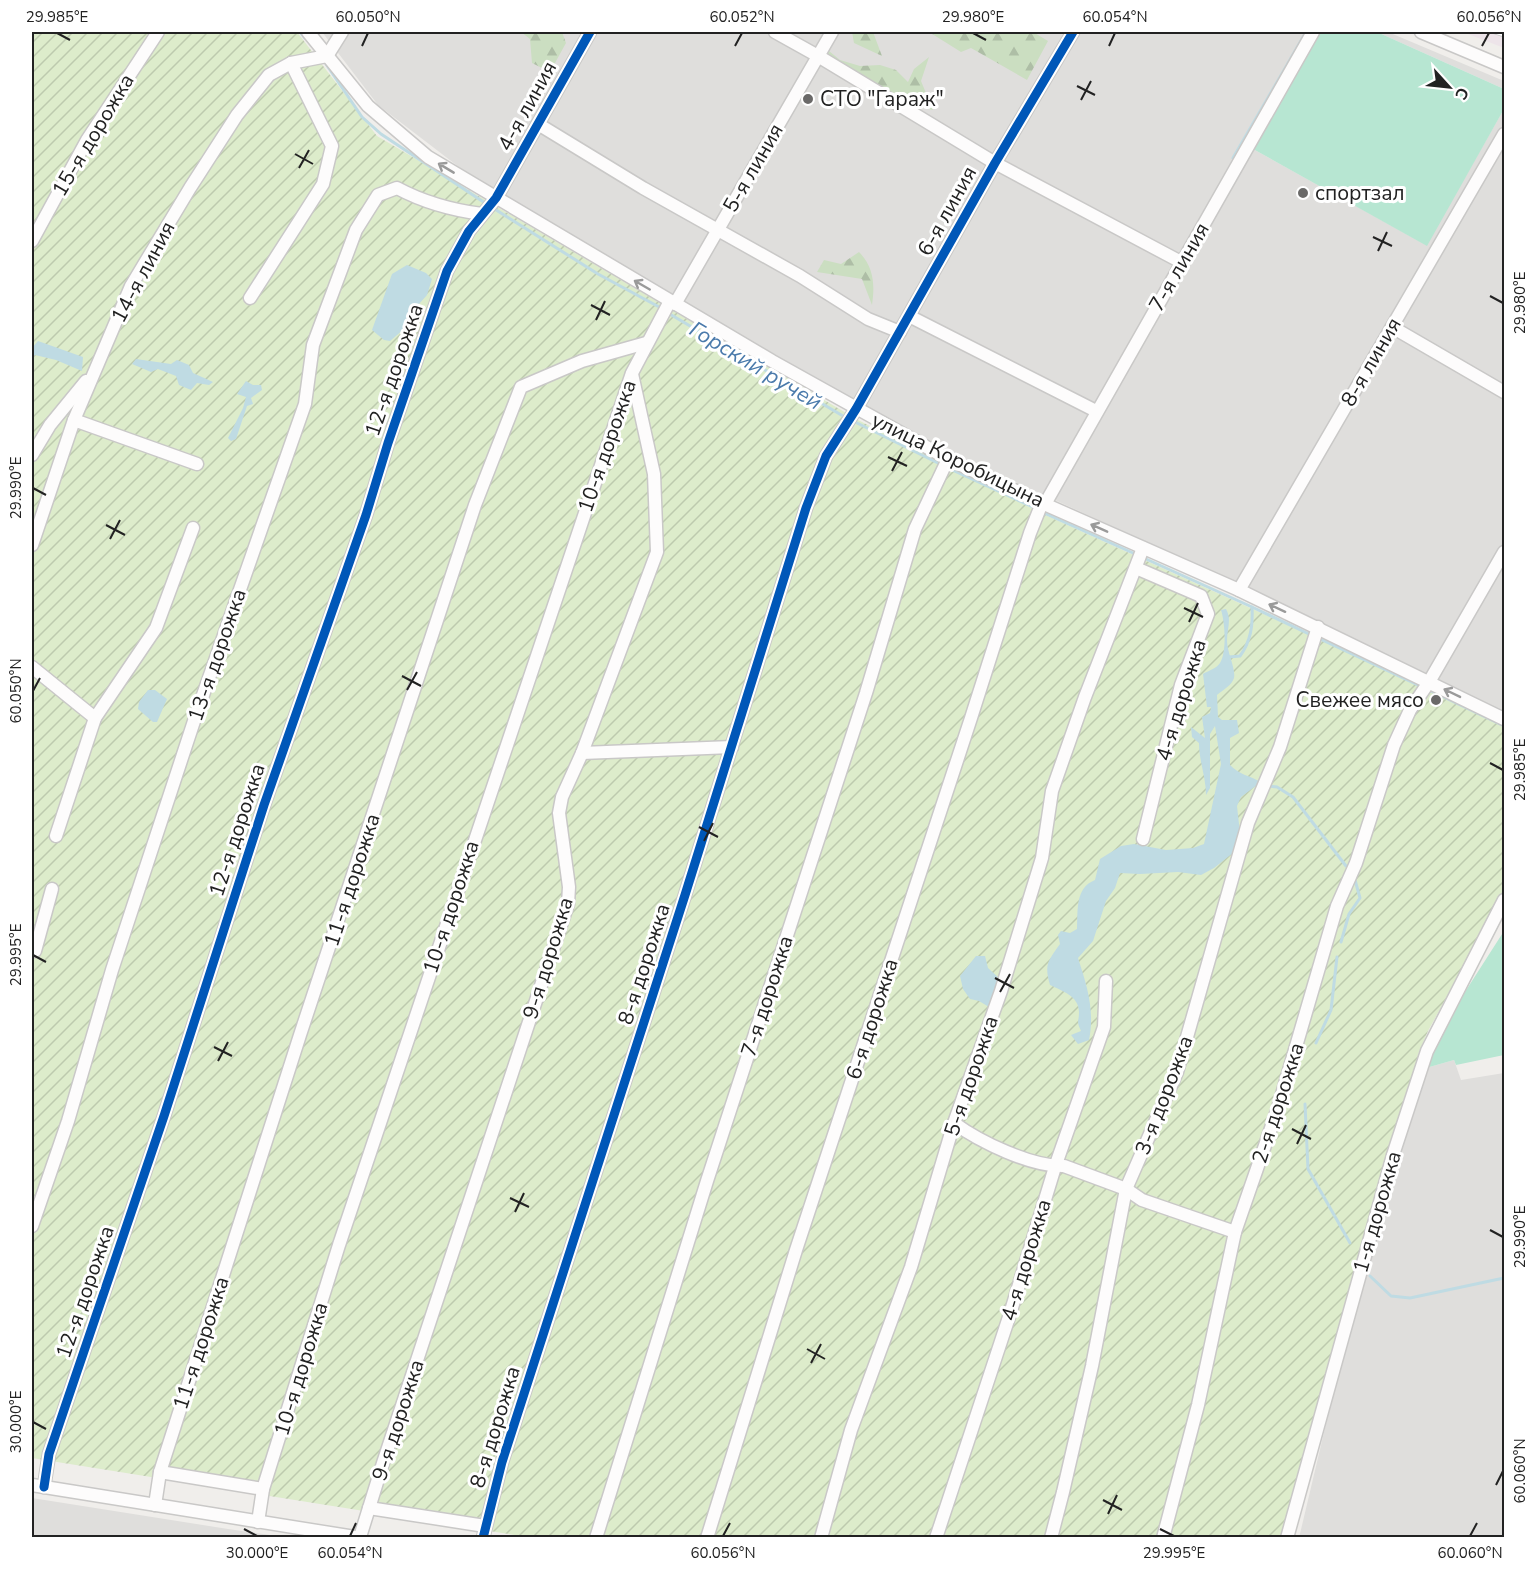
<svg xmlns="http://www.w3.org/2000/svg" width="1536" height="1569" viewBox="0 0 1536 1569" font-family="'Nunito Sans',sans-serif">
  <defs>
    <pattern id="forest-firs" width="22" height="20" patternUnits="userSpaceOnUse" patternTransform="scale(1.5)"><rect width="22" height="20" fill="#cbdec1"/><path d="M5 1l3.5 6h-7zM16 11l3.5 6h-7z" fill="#aebea6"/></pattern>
    <pattern id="garden-furrows" width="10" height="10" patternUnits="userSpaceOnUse" patternTransform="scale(1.5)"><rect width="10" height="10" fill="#ddeccb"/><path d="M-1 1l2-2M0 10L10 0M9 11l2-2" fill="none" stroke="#bdcaae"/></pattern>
  </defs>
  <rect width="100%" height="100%" fill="#f0eeeb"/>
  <g fill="#dfdedc">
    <path d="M322,32H1319L1253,149L1426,245L1504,109V713L1317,620L948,451L842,394L472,177L378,105Z"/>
    <path d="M1377,32H1388L1504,81V89Z"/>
    <path d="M1454,1060L1461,1080L1504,1073V1537L1299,1538L1340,1365L1387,1194L1426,1068Z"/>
    <path d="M32,1498L228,1529L284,1537H32Z"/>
  </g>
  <path fill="#ede4e9" d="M1463,32H1504V48Z"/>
  <g fill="url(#forest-firs)">
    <path d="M521,32H562L566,43L550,72L532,63L530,39Z"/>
    <path d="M852,32H873L882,56L854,43Z"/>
    <path d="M929,32H1033L1048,41L1027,80L971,48L961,52Z"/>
    <path d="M829,51L840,60L860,66L880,65L896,70L908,82L914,69L929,57L921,81L933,110L898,100L826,56Z"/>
    <path d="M859,252C874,267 875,285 872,305L862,279L817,272L824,260L841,264Z"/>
  </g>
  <path fill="url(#garden-furrows)" d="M32,32H297L377,136L858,420L1041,513L1504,723V893L1428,1031L1419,1052L1281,1537H527L32,1458Z"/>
  <g fill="#b7e6d2">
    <path d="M1319,32H1377L1504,89V109L1427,246L1253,149Z"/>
    <path d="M1504,931V1055L1456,1065L1454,1060L1426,1068L1440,1031Z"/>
  </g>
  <g fill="#bfdbe3">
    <path d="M407,265L426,273L432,279L427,295L410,314L404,329L390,341L384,340L372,330L392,274Z"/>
    <path d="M38,341L83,357L82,371L56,360L35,355L32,358V348Z"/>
    <path d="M136,359L171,364L177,360L189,365L193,373L213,382L209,385L197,383L191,390L179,385L176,376L158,369L151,372L132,364Z"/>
    <path d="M246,381L253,385H261L262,390L251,398L253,404L247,406L236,439L231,441L228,438L243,408L246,397L237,394Z"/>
    <path d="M1226,609C1232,620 1227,628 1227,641C1227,652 1236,669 1234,678C1232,685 1223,690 1217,695L1218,717L1222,720H1237L1239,733L1230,738V765C1238,774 1250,776 1261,782L1241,797L1237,806L1240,833L1238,849L1214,868L1201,875L1178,872L1140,874L1120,873L1115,888L1106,901L1093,941L1078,958C1087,986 1095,1010 1089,1040L1078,1044L1071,1035L1081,1031C1076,1021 1079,1022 1079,1012C1079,996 1062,991 1050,985C1044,964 1048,961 1060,944L1058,935L1061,931L1070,933L1077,929C1078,910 1075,888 1095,880L1100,859L1121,846L1134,844L1166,850L1193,848L1204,844L1221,764L1215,726L1210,734V788L1206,795C1206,777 1199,761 1199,743L1192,737L1191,727L1205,738L1202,717L1210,713L1211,707H1207L1203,674C1208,671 1217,668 1220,663C1227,652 1225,622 1221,610Z"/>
    <path d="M148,690H155L167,699L157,722H153L138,709L139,702Z"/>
    <path d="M976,956H985L988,968L1000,979L989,1007L979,1001L970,999L963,989L960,976Z"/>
  </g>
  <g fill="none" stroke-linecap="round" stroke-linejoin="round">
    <g stroke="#bfdbe3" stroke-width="3">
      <path d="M300,32L305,38"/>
      <path d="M326,64L362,117L381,134L485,203"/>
      <path d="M1233,158L1306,32"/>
      <path d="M493,208L598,274L661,308"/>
      <path d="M668,313L843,416"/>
      <path d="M853,421L940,464"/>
      <path d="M948,468L1035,508"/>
      <path d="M1044,513L1133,553"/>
      <path d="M1146,559L1252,607C1253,625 1251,641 1240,656L1229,657"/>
      <path d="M1252,607L1309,634"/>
      <path d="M1318,638L1420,686"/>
      <path d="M1429,690L1504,726"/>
      <path d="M1268,786L1277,787L1293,797L1346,866"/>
      <path d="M1341,942L1349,914L1360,898L1355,880"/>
      <path d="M1316,1043L1331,1010L1337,957"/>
      <path d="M1305,1104L1308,1169L1350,1243"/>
      <path d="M1370,1276L1391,1296L1410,1298L1504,1278"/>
    </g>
    <defs>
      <g id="minor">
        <path d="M308,32L368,106L428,157L772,361L948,459L1042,503L1239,590L1504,719"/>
        <path d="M775,32L818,56L995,163L1181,262"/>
        <path d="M1421,32L1504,67"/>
        <path d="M538,124L643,188L800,276L868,319L900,332"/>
        <path d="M32,241L87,140L158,32"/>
        <path d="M250,298L323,184L332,146L291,63"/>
        <path d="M675,304L832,32"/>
        <path d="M909,316L1096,411"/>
        <path d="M1392,327L1504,392"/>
        <path d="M74,420L197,464"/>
        <path d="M32,455L50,425L86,381"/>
        <path d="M1045,504L1313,32"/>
        <path d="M32,545L74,420L131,286L190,188L237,115L269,75L291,63L327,56L342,32"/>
        <path d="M1136,568L1201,596L1208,614L1181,685L1143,839"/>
        <path d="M1239,590L1504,134"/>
        <path d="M32,667L95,718"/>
        <path d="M582,753L732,747"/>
        <path d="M56,836L95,718L156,628L193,528"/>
        <path d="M32,950L35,951L52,889"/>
        <path d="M954,1123C980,1142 1032,1167 1064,1166L1126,1189L1142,1200L1235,1232"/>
        <path d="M32,1226L68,1121L112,970L196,715L305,404L313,345L356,230L378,195L397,188C425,203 451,210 482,214"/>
        <path d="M160,1472L263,1489"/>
        <path d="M32,1485L361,1538"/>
        <path d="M44,1487L49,1454L164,1116L264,805L366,515L388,443L447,271L469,231L496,198L590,32"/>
        <path d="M155,1505L160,1472L300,1035L475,505L521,387L582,361L646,343"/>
        <path d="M369,1508L485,1526"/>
        <path d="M258,1522L263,1489L339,1245L632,373L670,301"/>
        <path d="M360,1537L383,1463L568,904L569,887L559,813L562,797L582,753L657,552L654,474L632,374"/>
        <path d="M483,1538L502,1462L685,895L806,508L826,456L856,409L995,163L1073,32"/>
        <path d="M596,1538L707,1181L866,693L915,529L948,459"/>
        <path d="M707,1538L796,1250L971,718L1030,533L1042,503"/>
        <path d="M821,1538L851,1430L911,1267L954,1123L1001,991L1042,858L1052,791L1085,697L1143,548"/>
        <path d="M936,1538L1010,1314L1055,1167L1104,1027L1106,981"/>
        <path d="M1051,1538L1063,1492L1092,1366L1126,1189L1177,1072L1248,823L1280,747L1318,627"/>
        <path d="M1163,1538L1198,1405L1235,1232L1278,1108L1337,906L1356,863L1394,745L1410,710L1429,682L1504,552"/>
        <path d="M1287,1538L1393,1155L1427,1051L1504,900"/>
      </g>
    </defs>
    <use href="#minor" stroke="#c9c8c7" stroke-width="15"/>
    <use href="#minor" stroke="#fdfcfc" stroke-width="12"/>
    <defs>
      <path id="rail" d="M1495,32L1504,35"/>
    </defs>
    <use href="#rail" stroke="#ccc" stroke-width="5"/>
    <use href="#rail" stroke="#fff" stroke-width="3" stroke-dasharray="9" stroke-linecap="butt"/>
    <defs>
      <g id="cycleway">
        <path d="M44,1487L49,1454L164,1116L264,805L366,515L388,443L447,271L469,231L496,198L590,32"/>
        <path d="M483,1538L502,1462L685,895L806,508L826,456L856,409L995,163L1073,32"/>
      </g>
    </defs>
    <use href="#cycleway" stroke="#fff" stroke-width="13"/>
    <use href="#cycleway" stroke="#0057b8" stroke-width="9"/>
  </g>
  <defs><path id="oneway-shaft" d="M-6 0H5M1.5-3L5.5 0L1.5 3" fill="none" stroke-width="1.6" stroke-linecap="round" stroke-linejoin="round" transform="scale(1.5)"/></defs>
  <g stroke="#9a9a9a">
    <use href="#oneway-shaft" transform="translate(446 168) rotate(-149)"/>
    <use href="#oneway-shaft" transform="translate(642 285) rotate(-150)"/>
    <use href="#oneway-shaft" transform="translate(1099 528) rotate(-156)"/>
    <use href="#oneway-shaft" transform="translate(1277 608) rotate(-155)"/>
    <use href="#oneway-shaft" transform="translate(1452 693) rotate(-154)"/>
  </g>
  <path fill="none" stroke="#222" stroke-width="2" d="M57,33L70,40M973,33L986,40M362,46L368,33M735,46L742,33M1109,46L1115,33M1482,46L1489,33M1077,86L1095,95M1081,100L1091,81M295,154L313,164M299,168L309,150M1373,237L1392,246M1378,251L1387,232M1490,296L1503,303M591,305L610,315M596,320L605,301M888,457L907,466M892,471L902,452M33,488L46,495M106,525L125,535M110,539L120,520M1184,608L1203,617M1189,622L1198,603M402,676L421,686M407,690L417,672M33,691L40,678M1490,763L1503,770M699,827L718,837M704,841L713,823M33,955L46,962M995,978L1014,988M1000,992L1010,974M214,1047L232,1056M218,1061L228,1042M1292,1129L1311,1139M1297,1144L1306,1125M510,1198L529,1207M515,1212L524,1193M1490,1230L1503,1237M807,1349L825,1359M811,1363L821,1344M33,1422L46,1429M1496,1485L1503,1471M1103,1500L1122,1510M1108,1514L1117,1495M244,1529L257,1536M1160,1529L1174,1536M350,1536L356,1523M723,1536L730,1523M1470,1536L1477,1523"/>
  <g fill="#6a6968" stroke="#fff" stroke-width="2">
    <circle cx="808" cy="99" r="6"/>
    <circle cx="1303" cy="193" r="6"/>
    <circle cx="1436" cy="700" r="6"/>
  </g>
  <g text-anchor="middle" stroke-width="6" stroke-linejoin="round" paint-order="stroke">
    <g font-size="21" fill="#222" stroke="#fff" text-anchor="start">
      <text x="820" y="106">СТО "Гараж"</text>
      <text x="1315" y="200">спортзал</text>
      <text x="1424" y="707" text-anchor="end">Свежее мясо</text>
    </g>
    <g font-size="21" fill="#222" stroke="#fff">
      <text transform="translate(527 106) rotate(-61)" y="7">4-я линия</text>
      <text transform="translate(93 135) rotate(-59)" y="7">15-я дорожка</text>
      <text transform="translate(753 168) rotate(-60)" y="7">5-я линия</text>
      <text transform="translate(947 211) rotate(-61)" y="7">6-я линия</text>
      <text transform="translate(1179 267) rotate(-60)" y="7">7-я линия</text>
      <text transform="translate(143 272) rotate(-62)" y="7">14-я линия</text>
      <text transform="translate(1371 362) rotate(-60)" y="7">8-я линия</text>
      <text transform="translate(394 370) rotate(-71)" y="7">12-я дорожка</text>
      <text transform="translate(607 446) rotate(-71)" y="7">10-я дорожка</text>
      <text transform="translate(958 460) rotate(26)" y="7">улица Коробицына</text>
      <text transform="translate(217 655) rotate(-71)" y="7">13-я дорожка</text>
      <text transform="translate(1181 700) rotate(-73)" y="7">4-я дорожка</text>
      <text transform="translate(237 830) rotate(-72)" y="7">12-я дорожка</text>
      <text transform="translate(352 880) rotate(-72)" y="7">11-я дорожка</text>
      <text transform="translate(451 907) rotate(-72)" y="7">10-я дорожка</text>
      <text transform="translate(548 958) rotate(-73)" y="7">9-я дорожка</text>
      <text transform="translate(644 964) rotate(-72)" y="7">8-я дорожка</text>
      <text transform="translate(767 996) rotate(-72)" y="7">7-я дорожка</text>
      <text transform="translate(872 1019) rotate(-72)" y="7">6-я дорожка</text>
      <text transform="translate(971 1076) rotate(-71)" y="7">5-я дорожка</text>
      <text transform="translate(1164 1095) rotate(-69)" y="7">3-я дорожка</text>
      <text transform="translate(1278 1103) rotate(-72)" y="7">2-я дорожка</text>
      <text transform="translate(1377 1212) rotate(-74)" y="7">1-я дорожка</text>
      <text transform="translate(1026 1260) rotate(-73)" y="7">4-я дорожка</text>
      <text transform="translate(85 1292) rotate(-71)" y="7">12-я дорожка</text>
      <text transform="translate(201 1343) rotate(-72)" y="7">11-я дорожка</text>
      <text transform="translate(301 1369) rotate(-73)" y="7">10-я дорожка</text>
      <text transform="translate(398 1420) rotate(-72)" y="7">9-я дорожка</text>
      <text transform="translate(495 1427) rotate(-73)" y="7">8-я дорожка</text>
    </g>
    <g font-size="22" font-style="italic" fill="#4a7aab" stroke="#fff">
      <text transform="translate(756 365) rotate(31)" y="8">Горский ручей</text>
    </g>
  </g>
  <rect width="1536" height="1569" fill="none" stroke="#ffffff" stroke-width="66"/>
  <g transform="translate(1449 87) rotate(117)" stroke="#ffffff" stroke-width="4.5" paint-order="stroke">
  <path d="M0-4.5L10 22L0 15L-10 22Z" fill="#222222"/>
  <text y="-9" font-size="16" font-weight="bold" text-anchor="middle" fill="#222222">С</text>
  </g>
  <rect x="33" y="33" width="1470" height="1503" fill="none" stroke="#222" stroke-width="2"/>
  <g font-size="15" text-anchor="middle" fill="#222">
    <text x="57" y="22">29.985°E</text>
    <text x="368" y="22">60.050°N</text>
    <text x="742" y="22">60.052°N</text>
    <text x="973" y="22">29.980°E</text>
    <text x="1115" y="22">60.054°N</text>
    <text x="1489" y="22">60.056°N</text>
    <text transform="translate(1520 303) rotate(-90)" y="5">29.980°E</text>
    <text transform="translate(16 488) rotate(-90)" y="5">29.990°E</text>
    <text transform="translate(16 691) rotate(-90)" y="5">60.050°N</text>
    <text transform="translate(1520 770) rotate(-90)" y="5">29.985°E</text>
    <text transform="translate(16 955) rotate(-90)" y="5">29.995°E</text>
    <text transform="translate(1520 1237) rotate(-90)" y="5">29.990°E</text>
    <text transform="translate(16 1422) rotate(-90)" y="5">30.000°E</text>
    <text transform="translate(1520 1471) rotate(-90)" y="5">60.060°N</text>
    <text x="257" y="1558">30.000°E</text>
    <text x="350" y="1558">60.054°N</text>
    <text x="723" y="1558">60.056°N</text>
    <text x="1174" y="1558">29.995°E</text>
    <text x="1470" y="1558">60.060°N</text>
  </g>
</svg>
